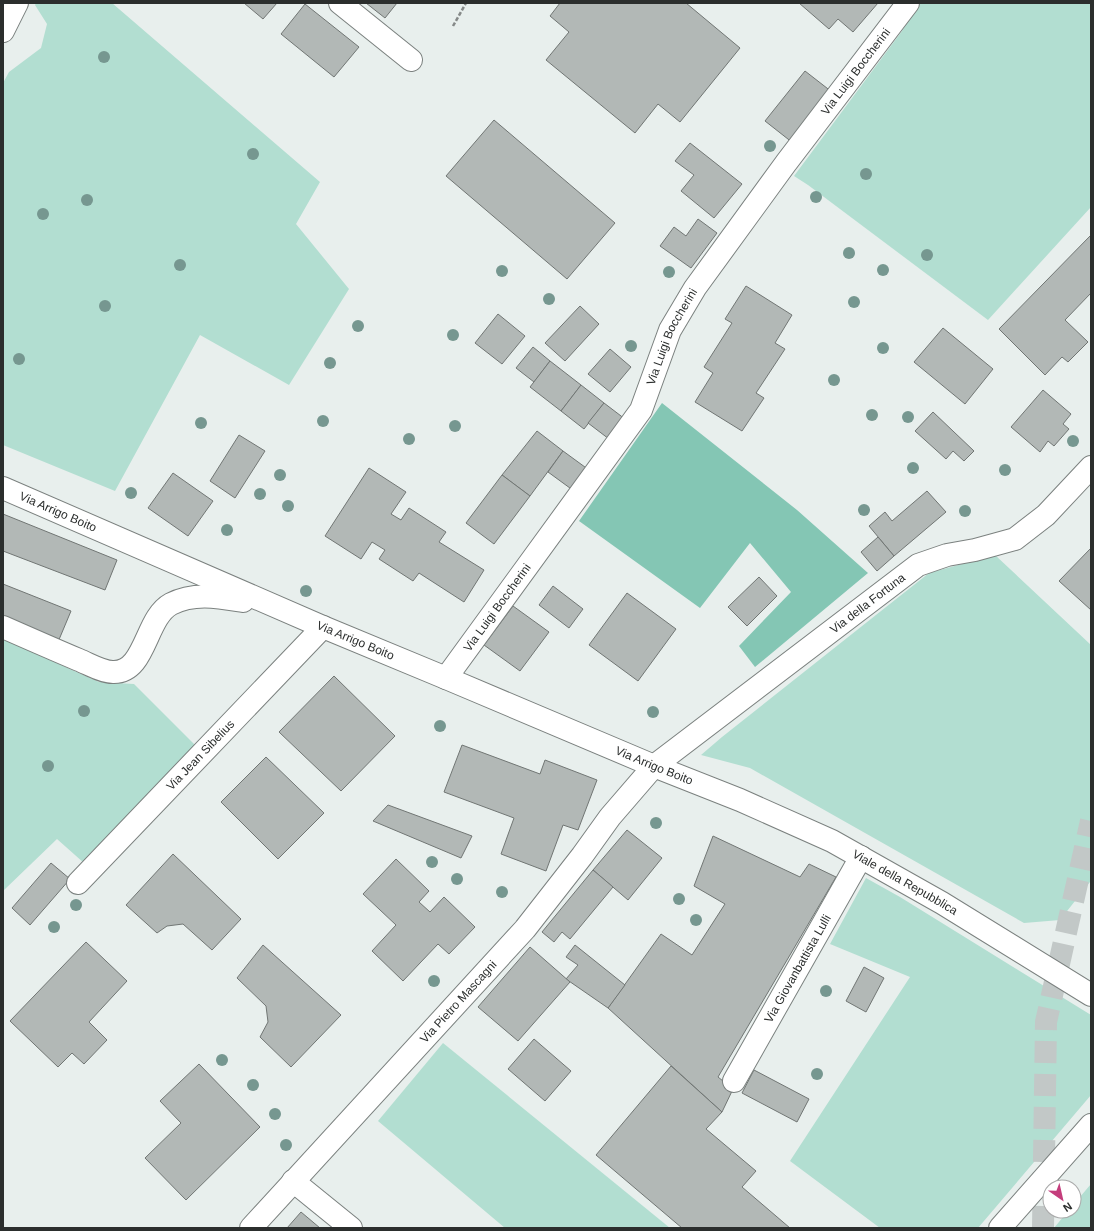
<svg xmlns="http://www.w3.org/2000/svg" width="1094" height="1231" viewBox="0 0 1094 1231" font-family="Helvetica,sans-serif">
  <rect width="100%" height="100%" fill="#e8efed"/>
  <g fill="#b2ded1">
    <path d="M36,3H112L320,182L296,224L349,289L289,385L200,335L115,491L3,445V83L9,72L41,48L47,24L35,5Z"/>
    <path d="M919,3H1091V207L988,320L808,185L794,176L902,31Z"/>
    <path d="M995,555L1091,645V878L1090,882L1060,920L1024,923L750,768L701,755L722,737L929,573Z"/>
    <path d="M3,639L99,682L134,684L196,746L84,863L57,839L3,891Z"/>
    <path d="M866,878L900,897L1091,1015V1095L978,1228H880L790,1161L910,977L830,944Z"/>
    <path d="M443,1043L670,1228H505L378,1121Z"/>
    <path d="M1091,1184V1228H1054L1068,1211H1074V1204Z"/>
  </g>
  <path fill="#84c6b4" d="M662,403L797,510L868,573L755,667L739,646L791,592L750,543L700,608L579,521Z"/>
  <g fill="#b2b8b6" stroke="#717674">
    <path d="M244,3H277L263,19Z"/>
    <path d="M366,3H397L385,18Z"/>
    <path d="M560,3H686L740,48L680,122L658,104L635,133L546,60L569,32L550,16Z"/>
    <path d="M799,3H878L853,32L838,19L829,29Z"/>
    <path d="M305,4L359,47L334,77L281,34Z"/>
    <path d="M805,71L832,92L793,143L765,121Z"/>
    <path d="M494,120L615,223L567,279L446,176Z"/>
    <path d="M690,143L742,184L714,218L681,191L694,175L675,161Z"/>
    <path d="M698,219L717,233L691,268L660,246L674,227L686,236Z"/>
    <path d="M1091,235V293L1065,320L1088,342L1068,362L1062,357L1045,375L999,329Z"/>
    <path d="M746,286L792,315L775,343L785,349L756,393L764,398L742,431L695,402L713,373L704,367L732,323L725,319Z"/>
    <path d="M580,306L599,324L565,361L545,343Z"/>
    <path d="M498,314L525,336L502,364L475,343Z"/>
    <path d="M943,328L993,369L965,404L914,362Z"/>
    <path d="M533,347L550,361L534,382L516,368Z"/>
    <path d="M610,349L631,367L610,392L588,374Z"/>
    <path d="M550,361L581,385L561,411L530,387Z"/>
    <path d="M581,385L604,403L584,429L561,411Z"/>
    <path d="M1043,390L1071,414L1063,424L1069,429L1054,446L1048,441L1040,452L1011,427Z"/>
    <path d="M604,403L625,419L609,439L588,423Z"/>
    <path d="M933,412L974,451L964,461L953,451L946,459L915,431Z"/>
    <path d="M537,431L563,451L530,496L502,475Z"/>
    <path d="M239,435L265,451L235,498L210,481Z"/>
    <path d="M563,451L589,470L574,491L548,472Z"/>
    <path d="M369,468L406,492L391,514L401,520L409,508L446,532L439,542L484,570L464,602L419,573L413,581L379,559L385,550L372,542L361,559L325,536Z"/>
    <path d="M173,473L213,501L188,536L148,508Z"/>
    <path d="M502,475L530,496L494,544L466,523Z"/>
    <path d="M927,491L946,512L894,556L869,526L885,512L892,521Z"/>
    <path d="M3,514L117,560L105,590L3,551Z"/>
    <path d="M878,537L894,556L877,571L861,552Z"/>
    <path d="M1091,548V610L1059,581Z"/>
    <path d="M759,577L777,596L747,626L728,607Z"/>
    <path d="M3,584L71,611L58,642L3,618Z"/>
    <path d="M553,586L583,609L569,628L539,605Z"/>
    <path d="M627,593L676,629L638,681L589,645Z"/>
    <path d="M513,606L549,632L520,671L484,645Z"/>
    <path d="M334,676L395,736L341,791L279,732Z"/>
    <path d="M462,745L540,774L545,760L597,780L578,830L563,825L546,871L501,854L514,818L444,792Z"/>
    <path d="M266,757L324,813L278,859L221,802Z"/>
    <path d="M388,805L472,836L461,858L373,821Z"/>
    <path d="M627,830L662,858L628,900L593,870Z"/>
    <path d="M713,836L800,877L809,864L836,877L718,1077L733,1089L722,1112L608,1008L661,934L692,955L725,904L694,886Z"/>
    <path d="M173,854L241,919L212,950L183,924L167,926L157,933L126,905Z"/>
    <path d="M396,859L429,891L419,902L430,912L444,897L475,927L449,954L438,944L403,981L372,951L396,925L363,894Z"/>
    <path d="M51,863L70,879L30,925L12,908Z"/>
    <path d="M593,870L613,887L570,939L562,932L554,942L542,932Z"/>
    <path d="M86,942L127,981L89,1022L107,1040L84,1064L72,1053L58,1067L10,1021Z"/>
    <path d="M263,945L341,1015L291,1067L260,1037L268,1022L266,1006L237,978Z"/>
    <path d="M575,945L625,985L608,1008L566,979L578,965L566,957Z"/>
    <path d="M530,947L570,982L518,1041L478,1007Z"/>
    <path d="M864,967L884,978L866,1012L846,1001Z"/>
    <path d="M534,1039L571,1071L545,1101L508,1069Z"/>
    <path d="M199,1064L260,1127L186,1200L145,1158L181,1123L160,1101Z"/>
    <path d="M671,1066L722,1112L706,1129L756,1171L742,1187L790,1228H682L596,1155Z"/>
    <path d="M754,1070L809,1099L797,1122L742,1093Z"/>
    <path d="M301,1212L320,1228H287Z"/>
  </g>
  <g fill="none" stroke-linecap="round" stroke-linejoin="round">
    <path stroke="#c2c8c7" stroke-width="22" stroke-dasharray="22 11" stroke-linecap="butt" d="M1043,1228L1046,1022L1091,821"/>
    <defs>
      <g id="minor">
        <path d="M340,3L411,60"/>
        <path d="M3,31L17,3"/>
        <path id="s1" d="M3,488L323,627L446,678L654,766L740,800L832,841L942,903L1091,995"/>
        <path d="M3,627C28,638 53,649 79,660C89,664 102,672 113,672C146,673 145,618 171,604C194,592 219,597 243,601"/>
        <path id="s2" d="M446,678L641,410L670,330L695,288L786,163L908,3"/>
        <path id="s3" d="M78,883L323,627"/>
        <path id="s4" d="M734,1081L861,857"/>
        <path d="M293,1181L351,1228"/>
        <path id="s5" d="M251,1228L525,929L582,856L610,817L654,766L918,565L947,555L975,550L1015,539L1046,515L1091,467"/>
        <path d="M1000,1228L1091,1125"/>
      </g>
    </defs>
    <use href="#minor" stroke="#7b817f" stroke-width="24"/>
    <path stroke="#858988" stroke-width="2.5" stroke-dasharray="4 2" stroke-linecap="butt" d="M453,26L466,3"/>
    <use href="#minor" stroke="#fff" stroke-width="22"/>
  </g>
  <g fill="#769790">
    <circle cx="104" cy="57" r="6"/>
    <circle cx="770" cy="146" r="6"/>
    <circle cx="253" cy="154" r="6"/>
    <circle cx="866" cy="174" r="6"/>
    <circle cx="816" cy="197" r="6"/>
    <circle cx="87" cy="200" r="6"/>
    <circle cx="43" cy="214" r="6"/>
    <circle cx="849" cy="253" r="6"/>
    <circle cx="927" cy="255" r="6"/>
    <circle cx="180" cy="265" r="6"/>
    <circle cx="883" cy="270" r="6"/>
    <circle cx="502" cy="271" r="6"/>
    <circle cx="669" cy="272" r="6"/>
    <circle cx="549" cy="299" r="6"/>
    <circle cx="854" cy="302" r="6"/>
    <circle cx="105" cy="306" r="6"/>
    <circle cx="358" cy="326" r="6"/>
    <circle cx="453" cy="335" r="6"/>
    <circle cx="631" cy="346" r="6"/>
    <circle cx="883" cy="348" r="6"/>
    <circle cx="19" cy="359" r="6"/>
    <circle cx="330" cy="363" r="6"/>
    <circle cx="834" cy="380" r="6"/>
    <circle cx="872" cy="415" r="6"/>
    <circle cx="908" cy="417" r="6"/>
    <circle cx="323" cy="421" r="6"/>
    <circle cx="201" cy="423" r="6"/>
    <circle cx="455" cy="426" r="6"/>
    <circle cx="409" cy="439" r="6"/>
    <circle cx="1073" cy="441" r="6"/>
    <circle cx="913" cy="468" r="6"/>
    <circle cx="1005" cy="470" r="6"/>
    <circle cx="280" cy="475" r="6"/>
    <circle cx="131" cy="493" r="6"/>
    <circle cx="260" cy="494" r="6"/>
    <circle cx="288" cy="506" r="6"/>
    <circle cx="864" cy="510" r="6"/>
    <circle cx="965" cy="511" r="6"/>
    <circle cx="227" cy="530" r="6"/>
    <circle cx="306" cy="591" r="6"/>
    <circle cx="84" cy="711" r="6"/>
    <circle cx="653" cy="712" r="6"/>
    <circle cx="440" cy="726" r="6"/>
    <circle cx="48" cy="766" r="6"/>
    <circle cx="656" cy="823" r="6"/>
    <circle cx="432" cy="862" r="6"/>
    <circle cx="457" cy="879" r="6"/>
    <circle cx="502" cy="892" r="6"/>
    <circle cx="679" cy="899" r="6"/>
    <circle cx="76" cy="905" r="6"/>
    <circle cx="696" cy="920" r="6"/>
    <circle cx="54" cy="927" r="6"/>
    <circle cx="434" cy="981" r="6"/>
    <circle cx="826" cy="991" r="6"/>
    <circle cx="222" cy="1060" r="6"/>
    <circle cx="817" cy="1074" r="6"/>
    <circle cx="253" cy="1085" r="6"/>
    <circle cx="275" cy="1114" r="6"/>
    <circle cx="286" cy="1145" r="6"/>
  </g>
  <g text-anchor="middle" stroke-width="3" stroke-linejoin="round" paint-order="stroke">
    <g font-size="12" fill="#2b2e2d" stroke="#fff">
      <text dy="4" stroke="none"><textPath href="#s2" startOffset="735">Via Luigi Boccherini</textPath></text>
      <text dy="4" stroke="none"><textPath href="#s2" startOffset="411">Via Luigi Boccherini</textPath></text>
      <text dy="4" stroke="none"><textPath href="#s1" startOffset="60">Via Arrigo Boito</textPath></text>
      <text dy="4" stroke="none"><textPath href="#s5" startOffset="882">Via della Fortuna</textPath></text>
      <text dy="4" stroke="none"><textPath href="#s2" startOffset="87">Via Luigi Boccherini</textPath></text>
      <text dy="4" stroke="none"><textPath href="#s1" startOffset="384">Via Arrigo Boito</textPath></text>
      <text dy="4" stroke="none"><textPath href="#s3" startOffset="177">Via Jean Sibelius</textPath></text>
      <text dy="4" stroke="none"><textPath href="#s1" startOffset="708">Via Arrigo Boito</textPath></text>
      <text dy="4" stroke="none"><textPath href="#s1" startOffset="985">Viale della Repubblica</textPath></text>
      <text dy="4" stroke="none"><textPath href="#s4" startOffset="129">Via Giovanbattista Lulli</textPath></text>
      <text dy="4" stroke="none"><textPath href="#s5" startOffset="307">Via Pietro Mascagni</textPath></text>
    </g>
  </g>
  <rect width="1094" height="1231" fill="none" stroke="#2b2e2d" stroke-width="8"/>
  <g transform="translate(1062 1199) rotate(146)"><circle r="19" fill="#ffffff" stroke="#aaabab"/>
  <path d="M0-3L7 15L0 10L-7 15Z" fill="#c43d7c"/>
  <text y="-6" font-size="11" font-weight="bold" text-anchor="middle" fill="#2b2e2d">N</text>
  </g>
</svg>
